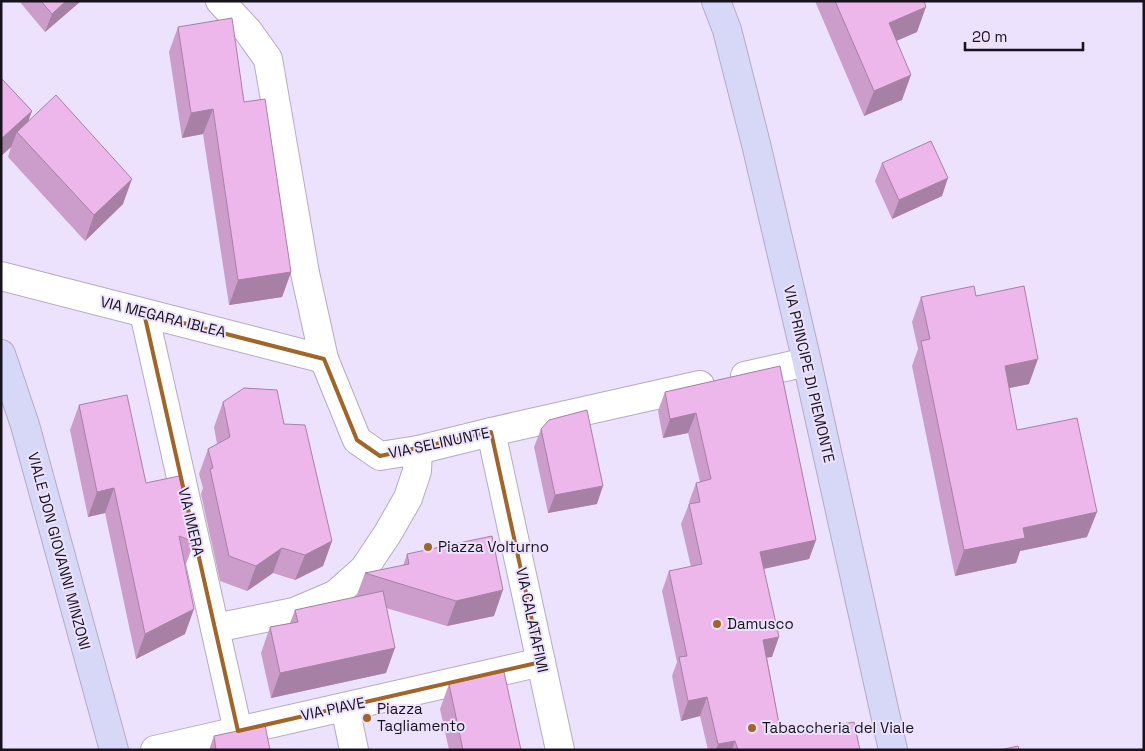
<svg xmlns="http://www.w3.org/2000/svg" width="1145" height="751" viewBox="0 0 1145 751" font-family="'Space Grotesk',sans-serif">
  <rect width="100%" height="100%" fill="#ede2fe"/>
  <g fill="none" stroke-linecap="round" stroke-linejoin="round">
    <defs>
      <g id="street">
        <path d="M220,1L248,31L268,59L305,273L324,359L357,440L380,456L418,450L491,432L700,385"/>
        <path d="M1,276L324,359"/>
        <path d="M144,313L238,731"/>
        <path d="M745,376L807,362"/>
        <path d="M491,432L560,750"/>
        <path d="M215,628L294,612L336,594L364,569L388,533L408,498L417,471L418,450"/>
        <path d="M345,707L354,750"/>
        <path d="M155,750L541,662"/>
      </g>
      <g id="secondary">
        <path d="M716,1L727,30L756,144L807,362L893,750"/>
        <path d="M1,354L25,425L114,750"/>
      </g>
    </defs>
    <use href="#street" stroke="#b4aac4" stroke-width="30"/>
    <use href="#secondary" stroke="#b4aac4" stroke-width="30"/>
    <use href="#street" stroke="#fff" stroke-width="28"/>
    <use href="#secondary" stroke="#d7d8f8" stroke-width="28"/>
  </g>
  <g fill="#cc9dcb">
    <path d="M19,1H81L45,32Z"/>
    <path d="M815,1H924L917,32L896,41L902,100L864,116Z"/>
    <path d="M178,27L244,102L291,272L282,297L229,305L203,134L182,138L169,52Z"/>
    <path d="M1,78L32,111L28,121L123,204L85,241L8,157L11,147L1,156Z"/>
    <path d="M882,163L942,196L892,219L875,181Z"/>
    <path d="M976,296L1029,384L1009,388L1017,430L1087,537L1020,551L1016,563L955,576L912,366L918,349L912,322L921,297Z"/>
    <path d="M780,366L816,540L809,559L764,569L772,657H767L781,734L860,750H708L700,716L681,721L672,676L677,662L662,591L669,571L691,567L681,524L689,504H690L689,502L696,483L700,482L688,433L663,438L658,411L665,392Z"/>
    <path d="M223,402L284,424L332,541L323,566L295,580L273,573L247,591L220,581L201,494L203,488L199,474L208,449L217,444L214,427Z"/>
    <path d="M79,405L146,483L194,542L185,567V634L136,659L105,513L88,517L70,430Z"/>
    <path d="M541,429L597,504L548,513L534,447Z"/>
    <path d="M407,554L494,616L447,626L386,608V673L271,698L261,653L270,627L290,623L295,610L356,597L365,573L403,566Z"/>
    <path d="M449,684L521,750H449L440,709Z"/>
    <path d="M214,736L270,750H209Z"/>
  </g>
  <g fill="#a680a5">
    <path d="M66,1H81L45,32L52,14Z"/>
    <path d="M926,7L917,32L880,48L889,23Z"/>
    <path d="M911,75L902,100L864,116L874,91Z"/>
    <path d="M213,109L203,134L182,138L191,113Z"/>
    <path d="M32,111L23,136L17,132L11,147L1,156V139Z"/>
    <path d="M948,178L942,196L892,219L899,200Z"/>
    <path d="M132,179L123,204L85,241L94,215Z"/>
    <path d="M291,272L282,297L229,305L238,280Z"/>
    <path d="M1038,359L1029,384L995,391L1005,366Z"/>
    <path d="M696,413L688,433L663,438L670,419Z"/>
    <path d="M603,486L597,504L548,513L555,495Z"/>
    <path d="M114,488L105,513L88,517L97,492Z"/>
    <path d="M1097,512L1087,537L1020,551L1016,563L955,576L964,550L1023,528Z"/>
    <path d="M816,540L809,559L753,571L760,552Z"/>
    <path d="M332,541L323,566L295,580L305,555Z"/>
    <path d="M282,548L273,573L247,591L256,566Z"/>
    <path d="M503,590L494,616L447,626L456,601Z"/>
    <path d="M194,609L185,634L136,659L145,634Z"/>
    <path d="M779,637L772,657L756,659L763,640Z"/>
    <path d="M395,648L386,673L271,698L280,673Z"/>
    <path d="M707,697L700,716L681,721L688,701Z"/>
    <path d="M735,741L732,750H716L718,744Z"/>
  </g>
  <g fill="#edb7ec" stroke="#a680a5">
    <path d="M41,1H66L52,14Z"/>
    <path d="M835,1H924L926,7L889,23L911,75L874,91Z"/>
    <path d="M232,18L244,102L265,99L291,272L238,280L213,109L191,113L178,27Z"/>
    <path d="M1,78L32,111L1,139Z"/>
    <path d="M56,95L132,179L94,215L17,132Z"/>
    <path d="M931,141L948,178L899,200L882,163Z"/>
    <path d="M974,286L976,296L1024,286L1038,359L1005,366L1017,430L1077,418L1097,512L1023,528L1025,538L964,550L921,341L930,339L921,297Z"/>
    <path d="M780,366L816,540L760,552L779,637L763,640L781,734L854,722L860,750H738L735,741L718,744L707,697L688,701L679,657L687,656L669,571L702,564L689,504L700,502L696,483L711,479L696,413L670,419L665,392Z"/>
    <path d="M244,388L277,390L284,424L305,425L332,541L305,555L282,548L256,566L229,556L210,469L213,468L208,449L230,437L223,402Z"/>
    <path d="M127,395L146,483L179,476L194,542L179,536L194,609L145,634L114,488L97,492L79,405Z"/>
    <path d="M587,410L603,486L555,495L541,429L549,420Z"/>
    <path d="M492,536L503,590L456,601L365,573L409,564L407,554Z"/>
    <path d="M383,591L395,648L280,673L270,627L298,622L295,610Z"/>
    <path d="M504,672L521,750H463L449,684Z"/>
    <path d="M265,725L270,750H216L214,736Z"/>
    <path d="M1018,746L1019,750H1000Z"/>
  </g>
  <path fill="none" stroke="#a16527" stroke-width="4" stroke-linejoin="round" d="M144,313L324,359L357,440L380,456L491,432L541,662L238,731Z"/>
  <g fill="#a16527" stroke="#ede2fe" stroke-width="2">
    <circle cx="428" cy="547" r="5"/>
    <circle cx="717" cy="624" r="5"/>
    <circle cx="367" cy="718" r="5"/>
    <circle cx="752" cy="728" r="5"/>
  </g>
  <g text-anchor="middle" stroke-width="4" stroke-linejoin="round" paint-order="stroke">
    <g font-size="15" fill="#17131c" stroke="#ede2fe">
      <text transform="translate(163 317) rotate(14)" y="5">VIA MEGARA IBLEA</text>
      <text transform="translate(809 374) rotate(77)" y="5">VIA PRINCIPE DI PIEMONTE</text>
      <text transform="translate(439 443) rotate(-12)" y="5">VIA SELINUNTE</text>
      <text transform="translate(191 522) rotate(77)" y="5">VIA IMERA</text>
      <text transform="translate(59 551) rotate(75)" y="5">VIALE DON GIOVANNI MINZONI</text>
      <text transform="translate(532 620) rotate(78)" y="5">VIA CALATAFIMI</text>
      <text transform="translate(333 709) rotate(-12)" y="5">VIA PIAVE</text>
    </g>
    <g font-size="15" fill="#17131c" stroke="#ede2fe" text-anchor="start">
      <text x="438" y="552">Piazza Volturno</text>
      <text x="727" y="629">Damusco</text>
      <text x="377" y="714">Piazza<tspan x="377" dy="17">Tagliamento</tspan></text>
      <text x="762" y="733">Tabaccheria del Viale</text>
    </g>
  </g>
  <rect width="1145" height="751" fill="none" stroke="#17131c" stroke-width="5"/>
  <path d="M965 42v8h118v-8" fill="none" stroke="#17131c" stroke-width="2.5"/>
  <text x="972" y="42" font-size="15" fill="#17131c" stroke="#ede2fe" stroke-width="4" paint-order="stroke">20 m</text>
</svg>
